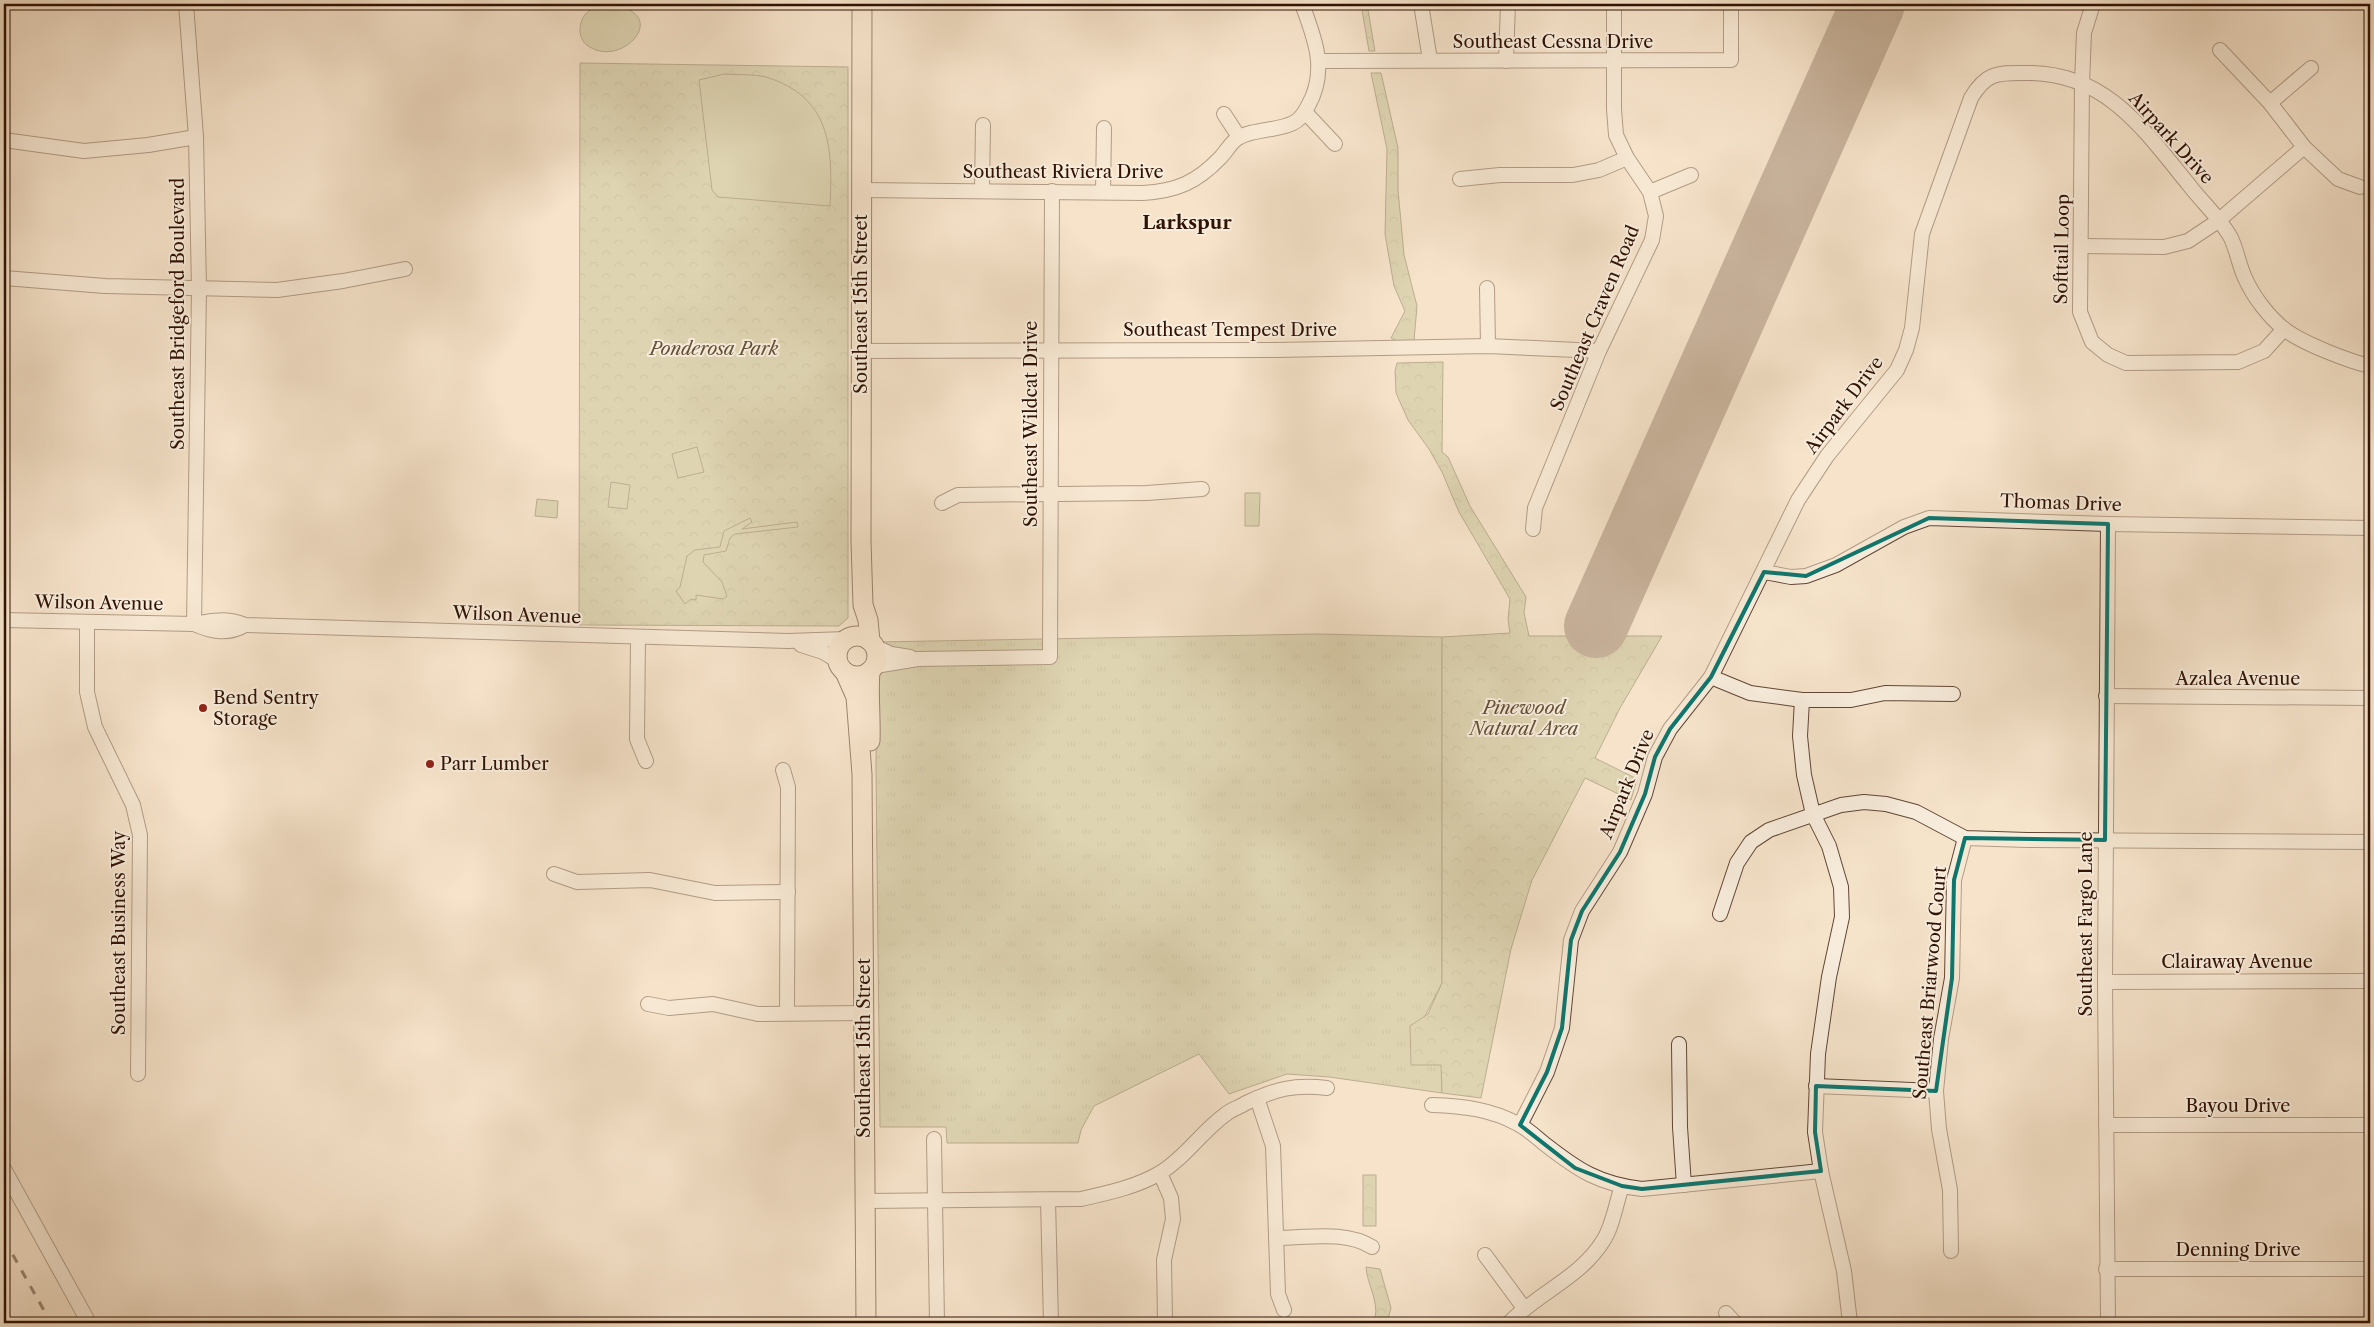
<svg xmlns="http://www.w3.org/2000/svg" width="2374" height="1327" viewBox="0 0 2374 1327" font-family="'Libre Caslon Text',serif">
  <defs>
    <pattern id="grass-tufts" width="24" height="20" patternUnits="userSpaceOnUse" patternTransform="scale(1.25)"><rect width="24" height="20" fill="#c1c294"/><path d="M3 7l-1-3M5 7V3M7 7l1-3M15 17l-1-3M17 17v-4M19 17l1-3" fill="none" stroke="#a6a67e"/></pattern>
    <pattern id="park-crowns" width="20" height="18" patternUnits="userSpaceOnUse" patternTransform="scale(1.25)"><rect width="20" height="18" fill="#c1c294"/><path d="M2 6a3 3 0 1 1 6 0M12 15a3 3 0 1 1 6 0" fill="none" stroke="#a6a67e"/></pattern>
  </defs>
  <rect width="100%" height="100%" fill="#f5e3ca"/>
  <filter id="stains"><feTurbulence type="fractalNoise" baseFrequency=".004" numOctaves="4"/><feColorMatrix values="0 0 0 0 .2 0 0 0 0 .09 0 0 0 0 .02 0 0 0 .5 -.17"/></filter>
  <radialGradient id="worn" r=".72"><stop offset=".6" stop-color="#630" stop-opacity="0"/><stop offset="1" stop-color="#630" stop-opacity=".3"/></radialGradient>
  <path fill="url(#grass-tufts)" stroke="#786a4c" d="M1318,634L1442,637V983L1425,1016L1442,1064V1093L1329,1077L1287,1074L1229,1094L1199,1054L1094,1106L1081,1130L1078,1143H947L946,1127H880L876,767L877,642Z"/>
  <g fill="url(#park-crowns)" stroke="#786a4c">
    <path d="M1361,4H1367L1375,51H1369Z"/>
    <path d="M580,63L848,67V618L839,626L579,625Z"/>
    <path d="M1371,73H1381L1398,148V190L1404,255L1417,306L1414,341H1397L1391,338L1405,311L1394,286L1385,234L1387,149Z"/>
    <path d="M1443,362L1442,452L1448,457L1470,506L1526,597L1524,613L1529,636H1662L1620,708L1595,758L1637,779L1631,800L1585,778L1532,880L1511,949L1481,1098L1442,1093L1441,1065H1411L1410,1026L1428,1014L1442,983V637L1510,633L1508,619L1510,599L1459,512L1442,472L1429,449L1408,420L1396,393L1395,371L1397,363Z"/>
    <rect x="1363" y="1175" width="13" height="51"/>
    <path d="M1366,1267L1380,1269L1391,1308L1387,1323H1365L1375,1318C1379,1301 1367,1284 1366,1267Z"/>
  </g>
  <g fill="#c1c294" stroke="#786a4c">
    <path d="M609,5C674,11 623,70 588,46C576,38 578,18 590,10C596,7 602,6 609,5Z"/>
    <path d="M724,74C737,75 754,74 766,77C831,97 833,148 830,206L718,197L712,190L699,80Z"/>
    <path d="M697,447L704,472L678,478L672,454Z"/>
    <path d="M611,482L630,485L627,509L608,507Z"/>
    <path d="M1245,493H1260L1259,526H1245Z"/>
    <path d="M537,499L558,501L557,518L535,516Z"/>
    <path d="M750,518L752,522L742,529L797,522L798,527L735,534L730,538L726,551L704,555L703,562L722,582L727,596L723,599L696,595V600L691,599L685,604L676,591L680,587L687,556L695,550L720,547L724,531Z"/>
  </g>
  <g fill="none" stroke-linecap="round" stroke-linejoin="round">
    <path stroke="#927a66" stroke-width="64" d="M1596,626L1873,4"/>
    <defs>
      <g id="minor">
        <path d="M186,4L196,137L199,289L194,624"/>
        <path d="M1421,4L1430,60"/>
        <path d="M2093,4L2084,33L2082,82L2080,312L2092,342L2108,355L2126,363L2238,362L2264,351L2284,329"/>
        <path d="M2220,50L2270,103L2304,147L2338,179L2360,187"/>
        <path d="M1319,61L1731,60V4"/>
        <path d="M1506,61L1508,4"/>
        <path d="M2270,103L2311,68"/>
        <path d="M1305,112L1335,144"/>
        <path d="M1224,114L1239,137"/>
        <path d="M4,140L84,151L148,145L196,137"/>
        <path d="M1460,179L1500,175H1573L1599,170L1627,158"/>
        <path d="M862,190L1143,193C1177,191 1197,182 1220,158C1226,152 1231,142 1238,138C1252,129 1278,131 1293,123C1300,120 1305,112 1308,106C1328,71 1315,39 1302,4"/>
        <path d="M982,191L983,125"/>
        <path d="M1103,192L1104,128"/>
        <path d="M1650,192L1691,175"/>
        <path d="M2081,246L2164,247L2188,241L2218,221L2304,147"/>
        <path d="M4,278L105,286L277,290L343,281L405,269"/>
        <path d="M1487,288L1488,346"/>
        <path d="M860,351L1276,350L1488,346L1599,351"/>
        <path d="M942,503L958,495L1147,493L1202,489"/>
        <path d="M2108,524L2105,982L2108,1323"/>
        <path d="M1533,529L1535,508L1599,351L1652,240L1656,216L1650,192L1627,158L1616,135L1614,109V4"/>
        <path d="M1764,572L1791,577L1806,576L1836,565L1904,527L1929,518L2108,524L2370,528"/>
        <path d="M4,620L194,624C212,620 228,618 245,625L788,641L846,639"/>
        <path d="M87,622V692L95,727L133,805L140,835L138,1074"/>
        <path d="M194,624C212,632 228,635 245,625"/>
        <path d="M638,637L637,739L646,761"/>
        <path d="M801,645L823,652L838,661"/>
        <path d="M874,646L891,654L910,657"/>
        <path d="M875,666L918,659L1050,657L1052,191"/>
        <path d="M1711,677L1750,693L1802,700H1851L1885,693L1953,694"/>
        <path d="M2106,696L2370,698"/>
        <path d="M1802,700L1800,736L1804,775L1813,814L1829,846L1841,887L1842,917L1829,977L1818,1054L1815,1132L1821,1171L1844,1271L1850,1323"/>
        <path d="M783,770L788,787L787,1013"/>
        <path d="M554,874L577,882L650,880L715,893L788,892"/>
        <path d="M1720,914L1737,863L1751,842L1769,830L1841,805L1864,802L1886,804L1916,812L1965,838L2027,840L2370,842"/>
        <path d="M2105,982L2370,981"/>
        <path d="M648,1004L669,1008L713,1004L758,1014L864,1013"/>
        <path d="M1679,1044L1680,1127L1684,1185"/>
        <path d="M1816,1086L1936,1091"/>
        <path d="M1257,1098L1273,1146L1278,1294L1284,1310"/>
        <path d="M1432,1105C1463,1106 1490,1109 1518,1124C1528,1129 1537,1138 1546,1145C1578,1170 1599,1184 1642,1189L1821,1171"/>
        <path d="M1520,1125L1547,1072L1562,1028L1571,940L1582,911L1620,852L1645,794L1655,757L1670,729L1711,677L1798,500L1827,456L1897,370L1906,350L1912,328L1922,234L1971,98C1987,71 1999,73 2028,73C2107,73 2144,130 2189,185C2202,202 2221,219 2231,238C2237,251 2239,265 2245,278C2253,296 2268,316 2284,329C2302,343 2348,361 2370,366"/>
        <path d="M2106,1125H2370"/>
        <path d="M934,1139L937,1323"/>
        <path d="M4,1169L89,1323"/>
        <path d="M1160,1173L1171,1198L1173,1219L1164,1260L1165,1319"/>
        <path d="M1048,1200L1051,1323"/>
        <path d="M865,1201L1081,1199C1108,1193 1136,1187 1160,1173C1186,1157 1202,1131 1226,1114C1232,1109 1240,1107 1246,1103C1276,1089 1294,1084 1327,1088"/>
        <path d="M1276,1238C1307,1238 1345,1230 1372,1247"/>
        <path d="M1951,1251L1950,1190L1939,1129L1936,1091L1941,1039L1952,978L1954,880L1965,838"/>
        <path d="M1485,1255L1524,1308"/>
        <path d="M2106,1269H2370"/>
        <path d="M1726,1313L1735,1323"/>
        <path d="M1509,1323C1539,1292 1580,1278 1603,1241C1613,1226 1616,1203 1622,1186"/>
      </g>
      <g id="major">
        <path d="M862,4L861,541L863,605L868,620L870,641"/>
        <circle cx="857" cy="656" r="20"/>
        <path d="M845,672L856,697L862,774L866,1323"/>
        <path d="M870,741C871,717 868,695 870,671"/>
      </g>
    </defs>
    <use href="#minor" stroke="#614635" stroke-width="16"/>
    <use href="#major" stroke="#301203" stroke-width="21"/>
    <use href="#minor" stroke="#f8eddd" stroke-width="14"/>
    <use href="#major" stroke="#f5e3ca" stroke-width="19"/>
    <path stroke="#301203" stroke-width="3" stroke-dasharray="9 9" stroke-linecap="butt" d="M4,1239L51,1323"/>
  </g>
  <path d="M0 0H2374V1327H0ZM1929,518L2108,524L2105,840L1965,838L1954,880L1952,978L1936,1091L1816,1086L1815,1132L1821,1171L1642,1189L1622,1186L1575,1168L1520,1125L1547,1072L1562,1028L1571,940L1582,911L1620,852L1645,794L1655,757L1670,729L1711,677L1764,572L1806,576Z" fill="#f5e3ca" fill-opacity=".55" fill-rule="evenodd"/>
  <path fill="none" stroke="#0f766e" stroke-width="4" stroke-linejoin="round" d="M1929,518L2108,524L2105,840L1965,838L1954,880L1952,978L1936,1091L1816,1086L1815,1132L1821,1171L1642,1189L1622,1186L1575,1168L1520,1125L1547,1072L1562,1028L1571,940L1582,911L1620,852L1645,794L1655,757L1670,729L1711,677L1764,572L1806,576Z"/>
  <g fill="#8f2418" stroke="#f8eddd" stroke-width="2">
    <circle cx="203" cy="708" r="5"/>
    <circle cx="430" cy="764" r="5"/>
  </g>
  <g text-anchor="middle" stroke-width="4" stroke-linejoin="round" paint-order="stroke">
    <g font-size="18" fill="#301203" stroke="#f8eddd">
      <text x="1553" y="48">Southeast Cessna Drive</text>
      <text transform="translate(2171 138) rotate(48)" y="6">Airpark Drive</text>
      <text x="1063" y="178">Southeast Riviera Drive</text>
      <text transform="translate(2062 249) rotate(-89)" y="6">Softtail Loop</text>
      <text transform="translate(861 304) rotate(-90)" y="6">Southeast 15th Street</text>
      <text transform="translate(178 314) rotate(-90)" y="6">Southeast Bridgeford Boulevard</text>
      <text transform="translate(1595 318) rotate(-67)" y="6">Southeast Craven Road</text>
      <text x="1230" y="336">Southeast Tempest Drive</text>
      <text transform="translate(1844 405) rotate(-53)" y="6">Airpark Drive</text>
      <text transform="translate(1031 424) rotate(-90)" y="6">Southeast Wildcat Drive</text>
      <text transform="translate(2061 503) rotate(2)" y="6">Thomas Drive</text>
      <text transform="translate(99 603) rotate(1)" y="6">Wilson Avenue</text>
      <text transform="translate(517 615) rotate(2)" y="6">Wilson Avenue</text>
      <text x="2238" y="685">Azalea Avenue</text>
      <text transform="translate(1627 784) rotate(-68)" y="6">Airpark Drive</text>
      <text transform="translate(2086 924) rotate(-90)" y="6">Southeast Fargo Lane</text>
      <text transform="translate(119 933) rotate(-90)" y="6">Southeast Business Way</text>
      <text x="2237" y="968">Clairaway Avenue</text>
      <text transform="translate(1930 983) rotate(-85)" y="6">Southeast Briarwood Court</text>
      <text transform="translate(864 1048) rotate(-90)" y="6">Southeast 15th Street</text>
      <text x="2238" y="1112">Bayou Drive</text>
      <text x="2238" y="1256">Denning Drive</text>
    </g>
    <g font-size="18" font-style="italic" fill="#635036" stroke="#f8eddd">
      <text x="714" y="355">Ponderosa Park</text>
      <text x="1524" y="714">Pinewood<tspan x="1524" dy="21">Natural Area</tspan></text>
    </g>
    <g font-size="18" fill="#301203" stroke="#f8eddd" text-anchor="start">
      <text x="213" y="704">Bend Sentry<tspan x="213" dy="21">Storage</tspan></text>
      <text x="440" y="770">Parr Lumber</text>
    </g>
    <g font-size="19" font-weight="bold" fill="#301203" stroke="#f8eddd">
      <text x="1187" y="229">Larkspur</text>
    </g>
  </g>
  <rect width="2374" height="1327" fill="none" stroke="#f5e3ca" stroke-width="20"/>
  <rect x="5" y="5" width="2364" height="1317" fill="none" stroke="#301203" stroke-width="2.5"/>
  <rect x="10" y="10" width="2354" height="1307" fill="none" stroke="#301203"/>
  <rect width="100%" height="100%" filter="url(#stains)"/>
  <rect width="100%" height="100%" fill="url(#worn)"/>
</svg>
